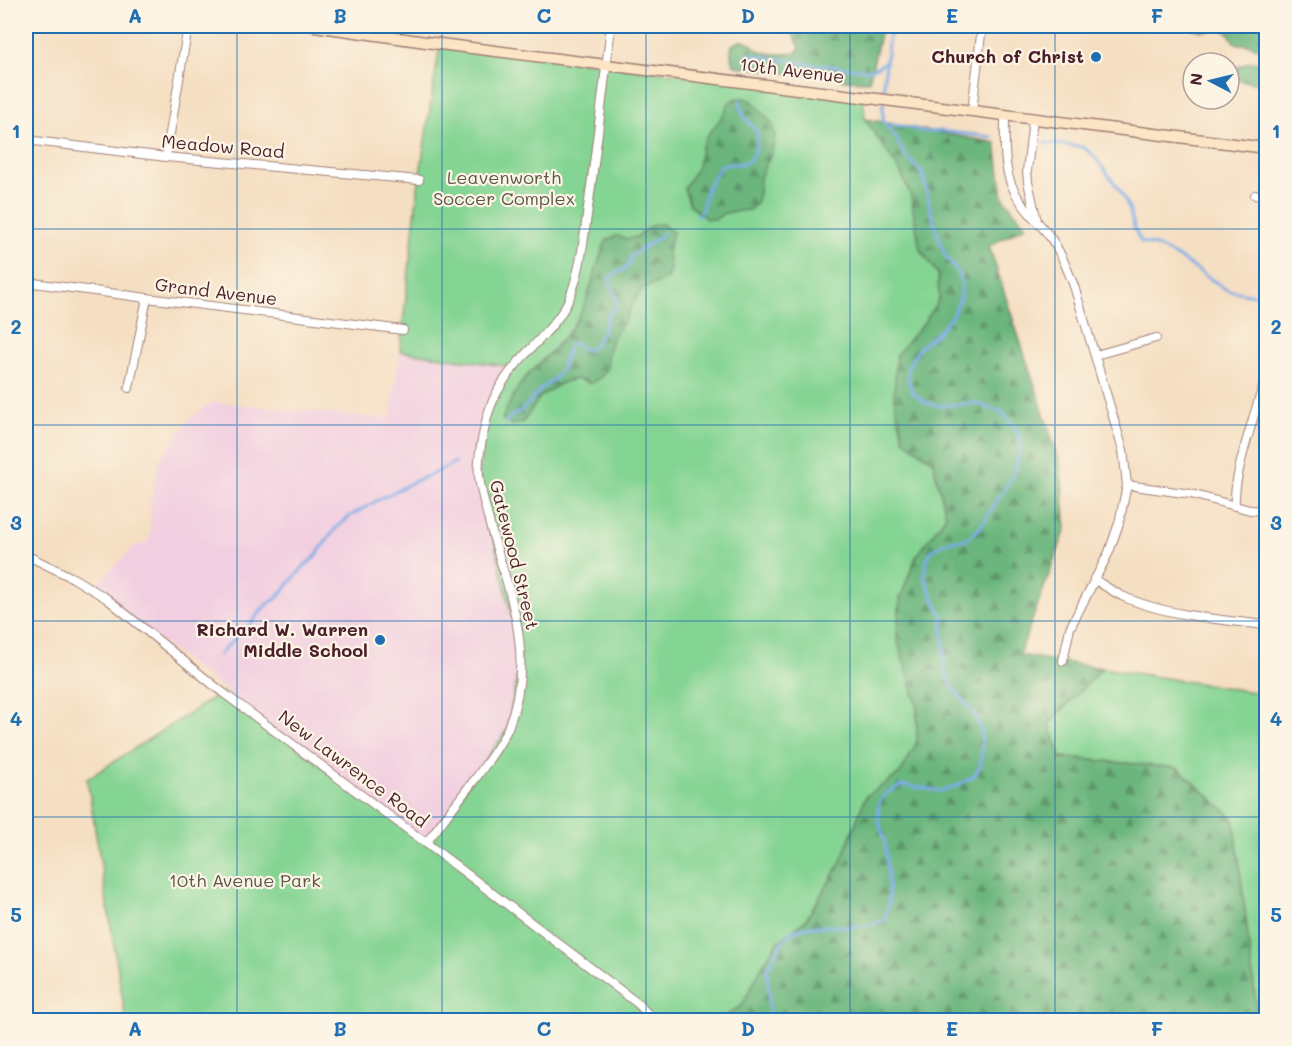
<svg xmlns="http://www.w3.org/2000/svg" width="1292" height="1046" viewBox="0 0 1292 1046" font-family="Mali,sans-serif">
  <defs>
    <pattern id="forest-firs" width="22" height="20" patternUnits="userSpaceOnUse" patternTransform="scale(1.5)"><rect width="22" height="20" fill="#6bb67d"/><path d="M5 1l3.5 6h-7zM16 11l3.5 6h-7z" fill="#5a9367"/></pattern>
  </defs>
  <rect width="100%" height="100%" fill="#fcf5e5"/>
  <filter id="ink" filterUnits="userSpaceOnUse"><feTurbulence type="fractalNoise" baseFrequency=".0167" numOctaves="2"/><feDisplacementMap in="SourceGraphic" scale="12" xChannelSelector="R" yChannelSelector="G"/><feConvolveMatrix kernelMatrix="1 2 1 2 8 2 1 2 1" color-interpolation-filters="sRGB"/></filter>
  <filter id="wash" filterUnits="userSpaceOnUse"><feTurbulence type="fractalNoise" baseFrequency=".008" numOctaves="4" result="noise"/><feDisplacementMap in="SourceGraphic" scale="24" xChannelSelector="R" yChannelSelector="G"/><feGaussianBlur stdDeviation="1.35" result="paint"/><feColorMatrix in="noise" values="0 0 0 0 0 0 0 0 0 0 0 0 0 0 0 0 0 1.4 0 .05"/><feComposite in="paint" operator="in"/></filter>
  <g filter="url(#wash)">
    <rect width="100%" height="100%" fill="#f5dfc2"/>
    <path fill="#f2cfe0" d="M400,351L514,367V610L521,656L507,730L426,843L92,589L134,546L147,544L150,532L151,500L159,461L189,419L213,402L390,419Z"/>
    <g fill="#84d493" stroke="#677a5f" stroke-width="1.5">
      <path d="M440,44L863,97L865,119L900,171L911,196L920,249L938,274L939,299L924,323L896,355L904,440L933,461L946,516L916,557L900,599L897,639L917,705V742L900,774L866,796L840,864L805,921L778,942L764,963L742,1005L720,1020H126L87,779L222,692L426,843L507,730L521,656L479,474L486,419L513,367L400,351L419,180Z"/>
      <path d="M1102,668L1266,694V1020H1258L1234,819L1178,768L1061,757L1049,724Z"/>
    </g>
    <g fill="url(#forest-firs)" stroke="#5a6a54" stroke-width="1.5">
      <path d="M792,26H881L879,39L869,81L842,80L833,74L816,73L791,74L735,66C730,59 730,53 732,45C736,43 742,39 746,41C750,42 754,47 758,50C769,56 784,54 796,53L800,47L793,35Z"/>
      <path d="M1191,26H1266V52L1254,47L1253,45L1239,44L1234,42L1228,32L1223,30L1216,29L1203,31L1192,28Z"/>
      <path d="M1250,62L1261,63L1266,65V85L1238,80L1236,72L1237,67Z"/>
      <path d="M745,98L752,101L772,123L775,137L772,152L760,177L759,192L756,204L749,210L724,213L716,219H706L690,205L684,188L698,166L701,148L707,136L725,113L728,104L734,99Z"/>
      <path d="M865,119L996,143L1003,197L1026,226L989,246L1060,463L1066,529L1019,655L1102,668L1049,723L1061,757L1178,768L1234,819L1258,1020H720L742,1005L764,963L778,942L805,921L840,864L866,796L900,774L917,742V705L897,639L900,599L916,557L946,516L933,461L904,440L894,399L896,355L924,323L939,299L938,274L920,249L911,196L900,171Z"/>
      <path d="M662,224L673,232L668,251L670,270L667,279L642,289L632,305L624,322L612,338L607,357L608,368L602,376L590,384L577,379L563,382L541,396L523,422L513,425L502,419C508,405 515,390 525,378C540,361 559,346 572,327C590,302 594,269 606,241L616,236L628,239L636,237L652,225Z"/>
    </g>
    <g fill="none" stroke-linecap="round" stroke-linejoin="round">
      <g stroke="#7dace7" stroke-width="3">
        <path d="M746,61L748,54L800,63L869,70L879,66L886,61"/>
        <path d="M884,96V80L890,26"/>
        <path d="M887,126L897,125L927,132L941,131L992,137"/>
        <path d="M1045,143L1083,147L1094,156L1119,189L1129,208L1135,230L1141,242L1159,247L1181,259L1227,290L1254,295H1266"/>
        <path d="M698,216L702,210L707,188L721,165C727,164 731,164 737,164C754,165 757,147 758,134L743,115L740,101"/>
        <path d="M505,423L513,415L521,411L528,404L540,390L554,379L562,368L569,344H578L581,349C600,355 604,321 611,310H616C618,292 611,293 609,278C619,268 629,274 631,256L659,237L664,232"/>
        <path d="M220,655L224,649L252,622L266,605L276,599L305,565L314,558L336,528L350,516L378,500L413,482L433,474L455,462"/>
        <path d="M769,1020V994L767,969L782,942L793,931L810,926L850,927L871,925L885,920L889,901L888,878L885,841L878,819L879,802L885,794L902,785L942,791L957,786L974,776L980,767L982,750L981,731L975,715L954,689L946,675L944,656L942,614L933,598L924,575L927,559L931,551L946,542L966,539L979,529L1012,478L1020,454V438L1013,425L1002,412L974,403L939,406L924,402L912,392L908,378V367L919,348L940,330L953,314L960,298L962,284L958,273L946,257L939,239L930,208L924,177L916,166L906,157L896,138L883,121V103"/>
      </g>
    </g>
  </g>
  <g filter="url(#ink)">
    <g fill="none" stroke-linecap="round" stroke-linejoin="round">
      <defs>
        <g id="street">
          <path d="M972,111L982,26"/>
          <path d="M1005,115C1005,138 1003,163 1011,184C1019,204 1034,217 1047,233C1059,248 1067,268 1074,286L1123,450L1127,485L1119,523L1109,552L1070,628L1063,661"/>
          <path d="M1033,119L1027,171L1028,182L1037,221"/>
          <path d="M26,140L166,157L419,180"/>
          <path d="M166,157L188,26"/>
          <path d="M1255,195L1266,197"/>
          <path d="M26,282L147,298L403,330"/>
          <path d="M1096,355L1156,338"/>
          <path d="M129,388L147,298"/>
          <path d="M1127,485L1191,494L1250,510L1266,511"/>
          <path d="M1235,506C1233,481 1247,440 1254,415C1258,403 1261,391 1266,380"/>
          <path d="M26,555L73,578L106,598L222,692L426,843L637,1003L654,1020"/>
          <path d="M1094,579C1103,585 1112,591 1122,596C1163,615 1221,620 1266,625"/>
          <path d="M426,843C443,821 459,799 476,778C487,762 500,746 508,728C536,657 511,598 491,529C487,512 481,494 479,476C477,459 482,438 486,422C490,402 502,381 515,366C533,344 557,326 569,299C582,268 584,234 589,201C597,143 604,84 611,26"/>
        </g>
        <path id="secondary" d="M314,26L440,44L1266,148"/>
      </defs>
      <use href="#street" stroke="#a07f76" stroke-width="10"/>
      <use href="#secondary" stroke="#a07f76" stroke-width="13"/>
      <use href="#street" stroke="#fff" stroke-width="8"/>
      <use href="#secondary" stroke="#fce5c4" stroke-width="10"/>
    </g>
  </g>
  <path fill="none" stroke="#1f6fb2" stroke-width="1.5" stroke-opacity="0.55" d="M237,26V1020M442,26V1020M646,26V1020M850,26V1020M1055,26V1020M26,229H1266M26,425H1266M26,621H1266M26,817H1266"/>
  <g fill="#1f6fb2" stroke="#fcf5e5" stroke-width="2">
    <circle cx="1096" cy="57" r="6"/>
    <circle cx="380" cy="640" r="6"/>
  </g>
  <g text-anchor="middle" stroke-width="4.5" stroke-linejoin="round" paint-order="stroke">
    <g font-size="18" font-weight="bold" fill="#4a1f2b" stroke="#fcf5e5" text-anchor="end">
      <text x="1084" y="63">Church of Christ</text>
      <text x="368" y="636">Richard W. Warren<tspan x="368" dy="21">Middle School</tspan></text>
    </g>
    <g font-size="18" fill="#4a1f2b" stroke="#fcf5e5">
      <text transform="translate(792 71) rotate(7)" y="6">10th Avenue</text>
      <text transform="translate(223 147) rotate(5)" y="6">Meadow Road</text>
      <text transform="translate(216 292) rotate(7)" y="6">Grand Avenue</text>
      <text transform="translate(514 555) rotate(76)" y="6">Gatewood Street</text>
      <text transform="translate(353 769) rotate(37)" y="6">New Lawrence Road</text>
    </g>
    <g font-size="18" fill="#5b554a" stroke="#fcf5e5">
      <text x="504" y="184">Leavenworth<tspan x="504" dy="21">Soccer Complex</tspan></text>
      <text x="245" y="887">10th Avenue Park</text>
    </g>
  </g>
  <rect width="1292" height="1046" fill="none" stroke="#fcf5e5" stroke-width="66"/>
  <g transform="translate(1211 81) rotate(277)"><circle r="28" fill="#fcf5e5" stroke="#b59f9b" stroke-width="1.5"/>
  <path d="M0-4.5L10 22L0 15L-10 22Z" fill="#1f6fb2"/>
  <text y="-9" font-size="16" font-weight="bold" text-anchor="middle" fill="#4a1f2b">N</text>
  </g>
  <rect x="33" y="33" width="1226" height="980" fill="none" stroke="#1f6fb2" stroke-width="2"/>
  <g font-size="20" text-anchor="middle" font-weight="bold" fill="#1f6fb2">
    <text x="135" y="23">A</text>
    <text x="340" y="23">B</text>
    <text x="544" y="23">C</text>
    <text x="748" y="23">D</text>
    <text x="952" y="23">E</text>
    <text x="1157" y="23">F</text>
    <text x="16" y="138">1</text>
    <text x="1276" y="138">1</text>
    <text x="16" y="334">2</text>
    <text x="1276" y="334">2</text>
    <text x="16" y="530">3</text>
    <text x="1276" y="530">3</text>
    <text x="16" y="726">4</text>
    <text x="1276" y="726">4</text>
    <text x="16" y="922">5</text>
    <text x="1276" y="922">5</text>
    <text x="135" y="1036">A</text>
    <text x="340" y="1036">B</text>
    <text x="544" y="1036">C</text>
    <text x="748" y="1036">D</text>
    <text x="952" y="1036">E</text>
    <text x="1157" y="1036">F</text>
  </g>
</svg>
